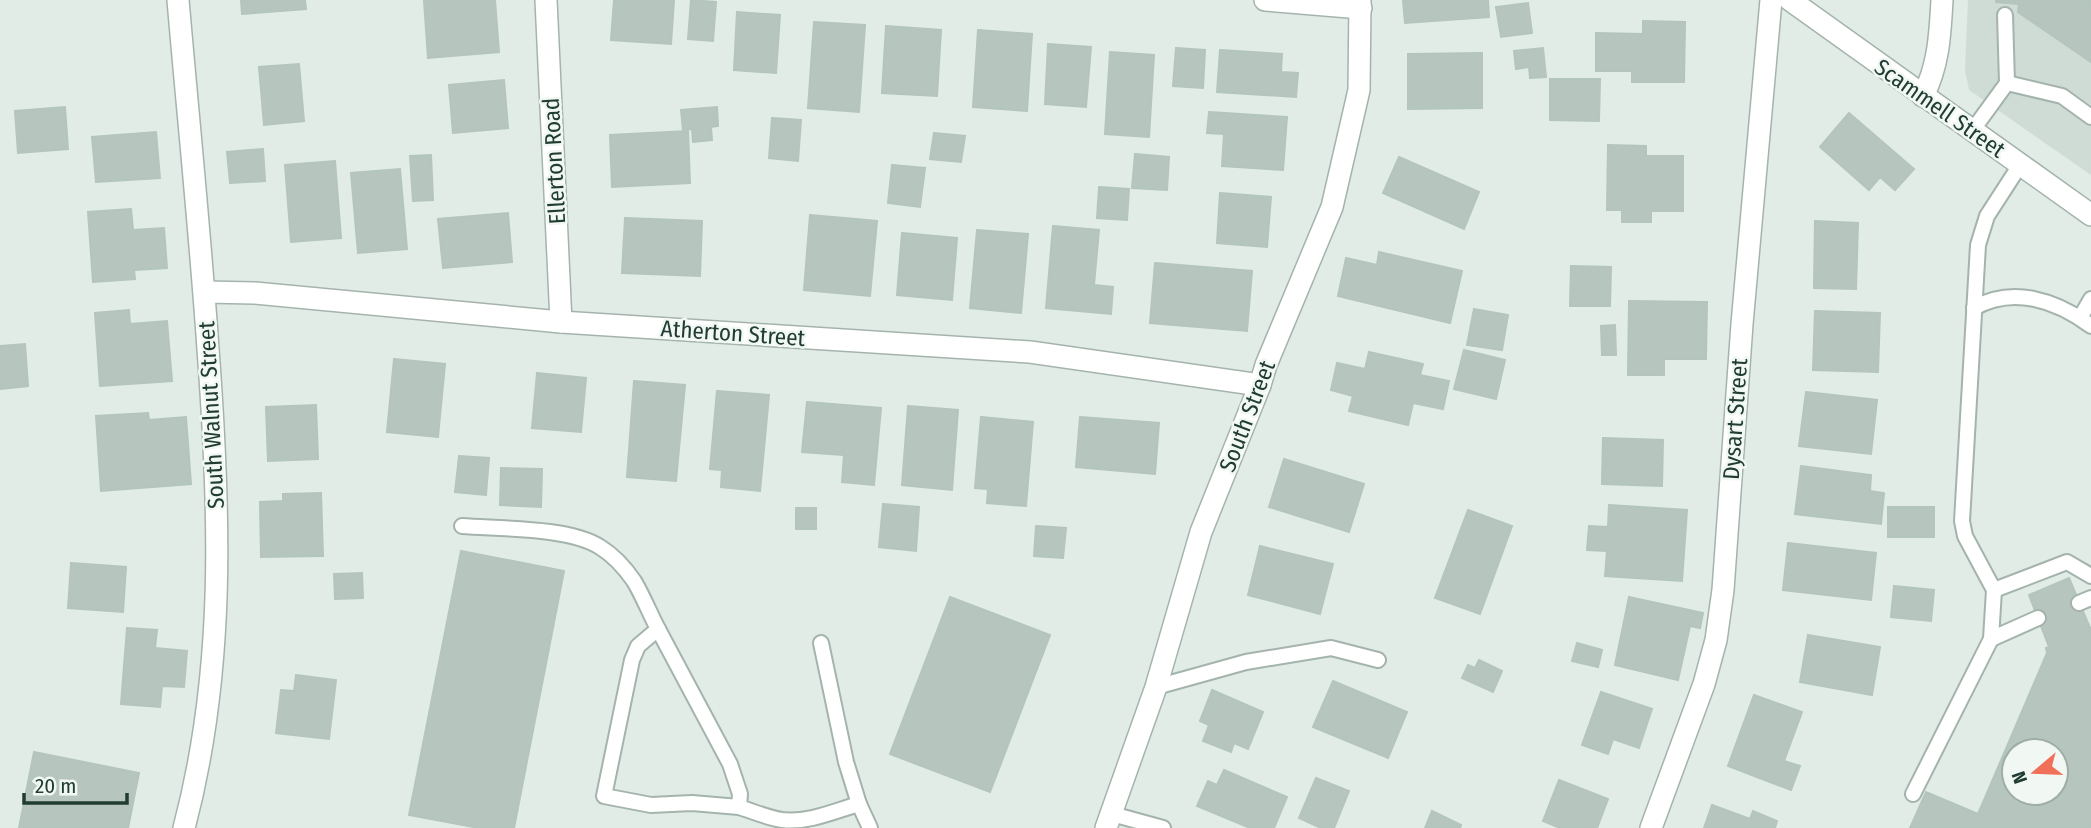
<svg xmlns="http://www.w3.org/2000/svg" width="2091" height="828" viewBox="0 0 2091 828" font-family="'Fira Sans Condensed',sans-serif">
  <rect width="100%" height="100%" fill="#e1ece6"/>
  <path fill="#cfdbd5" d="M1968,0H2091V175L1969,90L1965,70Z"/>
  <g fill="#b6c6bf" stroke="#b3c5bc" stroke-width="2" fill-rule="evenodd">
    <path d="M241,0H305L306,9L242,14Z"/>
    <path d="M439,0H495L499,52L428,58L424,1Z"/>
    <path d="M614,0H674L671,44L611,40Z"/>
    <path d="M691,0L716,2L713,41L688,39Z"/>
    <path d="M1403,0H1488L1489,17L1405,23Z"/>
    <path d="M1996,0H2091V62L2018,12L2019,4L1996,2Z"/>
    <path d="M1528,3L1532,33L1501,37L1496,7Z"/>
    <path d="M737,12L780,15L776,73L734,70Z"/>
    <path d="M1643,21L1685,22L1684,82H1632V71H1596V33L1643,34Z"/>
    <path d="M814,22L865,25L859,112L808,108Z"/>
    <path d="M886,26L941,30L937,96L882,93Z"/>
    <path d="M978,30L1032,34L1027,111L973,107Z"/>
    <path d="M1048,44L1091,47L1086,107L1045,104Z"/>
    <path d="M1176,48L1205,50L1203,88L1173,86Z"/>
    <path d="M1543,48L1546,77L1530,78L1529,67L1516,69L1514,51Z"/>
    <path d="M1220,50L1282,54L1281,72L1298,73L1296,97L1217,92Z"/>
    <path d="M1110,52L1154,55L1149,137L1105,134Z"/>
    <path d="M1482,53V108L1408,109V54Z"/>
    <path d="M299,64L304,121L264,125L259,67Z"/>
    <path d="M1550,79H1600L1599,121L1550,120Z"/>
    <path d="M504,80L508,128L453,133L449,85Z"/>
    <path d="M65,107L68,149L18,153L15,111Z"/>
    <path d="M717,107L718,126L711,127L712,140L693,142L692,129L683,130L681,110Z"/>
    <path d="M1209,112L1287,117L1283,170L1222,166L1224,134L1207,133Z"/>
    <path d="M1849,113L1914,169L1895,190L1880,177L1869,190L1820,147Z"/>
    <path d="M772,118L801,120L798,161L769,158Z"/>
    <path d="M688,131L690,183L612,187L610,135Z"/>
    <path d="M156,132L160,178L96,182L92,137Z"/>
    <path d="M934,133L965,136L961,162L930,159Z"/>
    <path d="M1608,145L1646,146V156H1683V211H1651V222H1622V210H1607Z"/>
    <path d="M263,149L265,181L230,183L227,152Z"/>
    <path d="M1135,154L1169,157L1167,190L1132,188Z"/>
    <path d="M431,155L433,200L413,201L410,156Z"/>
    <path d="M1399,157L1479,192L1464,229L1383,193Z"/>
    <path d="M335,161L341,238L291,242L285,165Z"/>
    <path d="M892,165L925,168L920,207L888,203Z"/>
    <path d="M400,169L407,249L358,253L351,173Z"/>
    <path d="M1099,187L1129,189L1127,220L1097,218Z"/>
    <path d="M1220,193L1271,197L1267,247L1217,243Z"/>
    <path d="M131,209L133,230L164,228L167,268L134,270L135,279L93,282L88,212Z"/>
    <path d="M508,213L512,262L443,268L438,219Z"/>
    <path d="M810,215L877,221L870,296L804,290Z"/>
    <path d="M625,218L702,221L700,276L622,273Z"/>
    <path d="M1815,221L1858,223L1856,289L1814,288Z"/>
    <path d="M1053,226L1099,230L1094,285L1113,287L1111,314L1046,308Z"/>
    <path d="M977,230L1028,234L1021,313L970,308Z"/>
    <path d="M902,233L957,238L952,300L897,295Z"/>
    <path d="M1379,252L1462,271L1450,323L1338,296L1346,258L1377,265Z"/>
    <path d="M1155,263L1252,271L1247,331L1150,323Z"/>
    <path d="M1571,266L1611,267L1610,306H1570Z"/>
    <path d="M1629,301L1707,302L1706,359H1664V375H1628Z"/>
    <path d="M1474,309L1508,315L1502,350L1467,345Z"/>
    <path d="M129,310L130,324L167,321L172,381L100,386L95,313Z"/>
    <path d="M1815,311L1880,313L1878,372L1813,370Z"/>
    <path d="M1615,325L1616,355H1602L1601,326Z"/>
    <path d="M25,344L28,386L0,389V346Z"/>
    <path d="M1464,350L1505,360L1496,399L1454,389Z"/>
    <path d="M1369,352L1423,364L1420,375L1449,381L1443,409L1413,403L1408,425L1349,411L1353,396L1331,390L1337,363L1365,369Z"/>
    <path d="M394,359L445,364L438,437L387,432Z"/>
    <path d="M537,373L586,378L581,432L532,428Z"/>
    <path d="M634,381L685,385L676,481L627,477Z"/>
    <path d="M717,391L769,395L760,491L721,487L722,470L710,469Z"/>
    <path d="M1806,392L1877,400L1871,454L1799,446Z"/>
    <path d="M807,402L881,408L874,485L842,482L844,455L802,452Z"/>
    <path d="M316,405L318,459L268,461L266,407Z"/>
    <path d="M908,406L958,410L952,490L902,485Z"/>
    <path d="M148,413L149,420L186,417L191,484L101,491L96,416Z"/>
    <path d="M981,417L1033,422L1026,506L987,503L988,489L975,488Z"/>
    <path d="M1080,417L1159,423L1155,474L1076,467Z"/>
    <path d="M1603,438L1663,440L1662,486L1602,484Z"/>
    <path d="M459,456L489,458L486,495L455,492Z"/>
    <path d="M1284,459L1364,484L1349,532L1269,507Z"/>
    <path d="M1801,466L1871,475L1870,491L1884,493L1881,524L1795,514Z"/>
    <path d="M501,468L542,469L541,507L500,505Z"/>
    <path d="M321,493L323,556L261,557L260,502L283,501V494Z"/>
    <path d="M883,504L919,507L916,551L879,547Z"/>
    <path d="M1609,505L1687,510L1682,581L1605,576L1607,551L1587,550L1589,526L1608,527Z"/>
    <rect x="1888" y="507" width="46" height="30"/>
    <rect x="796" y="508" width="20" height="21"/>
    <path d="M1468,510L1512,526L1480,614L1435,598Z"/>
    <path d="M1036,526L1066,528L1063,558L1034,556Z"/>
    <path d="M1788,543L1876,553L1871,600L1783,590Z"/>
    <path d="M1260,546L1333,564L1320,614L1248,595Z"/>
    <path d="M461,551L564,571L514,828H479L409,815Z"/>
    <path d="M71,563L126,567L123,612L68,608Z"/>
    <path d="M362,573L363,598L335,599L334,574Z"/>
    <path d="M2069,578L2091,630V828H1910L1926,792L1978,814L2047,653L2046,648L2049,647L2029,595ZM2014,751H2056V793H2014Z"/>
    <path d="M1894,586L1934,590L1931,621L1891,617Z"/>
    <path d="M950,597L1050,635L990,792L890,754Z"/>
    <path d="M1629,597L1703,613L1700,628L1690,626L1678,680L1615,665Z"/>
    <path d="M127,628L157,630L155,648L187,651L184,687L162,686L160,707L121,704Z"/>
    <path d="M1808,635L1880,647L1872,695L1800,682Z"/>
    <path d="M1577,643L1602,650L1598,667L1572,661Z"/>
    <path d="M1479,660L1502,671L1493,692L1462,678L1468,665L1475,668Z"/>
    <path d="M296,675L336,680L329,739L276,733L281,690L294,691Z"/>
    <path d="M1333,681L1407,712L1388,758L1313,727Z"/>
    <path d="M1212,690L1263,712L1248,749L1234,743L1231,752L1203,741L1209,725L1200,721Z"/>
    <path d="M1601,692L1652,709L1639,748L1613,739L1608,754L1582,745Z"/>
    <path d="M1754,695L1802,712L1784,761L1800,766L1791,790L1728,766Z"/>
    <path d="M34,752L139,773L128,828H19Z"/>
    <path d="M1224,770L1287,797L1274,828H1250L1197,806L1208,781L1217,785Z"/>
    <path d="M1316,778L1349,791L1334,828H1321L1299,818Z"/>
    <path d="M1559,780L1608,799L1597,828H1560L1543,821Z"/>
    <path d="M1712,805L1750,819L1753,811L1777,821L1775,828H1704Z"/>
    <path d="M1432,811L1461,825L1460,828H1425Z"/>
  </g>
  <g fill="none" stroke-linecap="round" stroke-linejoin="round">
    <defs>
      <g id="service">
        <path d="M2005,15L2007,83L2062,96L2091,117"/>
        <path d="M1972,131L2007,83"/>
        <path d="M1974,308C2013,286 2056,300 2091,326"/>
        <path d="M2080,318L2091,299"/>
        <path d="M462,526C499,529 569,527 600,547C613,555 625,568 634,581C643,596 650,614 658,629L638,646L632,660L604,796L651,805L692,803L739,807"/>
        <path d="M1994,590L2067,562L2091,576"/>
        <path d="M2079,603L2091,598"/>
        <path d="M658,629L730,764L740,794L739,807C752,811 768,818 782,820C809,823 834,811 859,804L870,828"/>
        <path d="M1991,639L2038,618"/>
        <path d="M821,643L846,762L859,804"/>
        <path d="M1156,687L1246,662L1331,648L1378,660"/>
        <path d="M1913,794L1991,639L1994,590L1965,536L1962,521L1978,245L1987,216L2020,165"/>
        <path d="M1112,814L1163,828"/>
      </g>
      <g id="minor">
        <path d="M178,0C188,116 200,232 208,349C220,510 226,670 184,828"/>
        <path d="M546,0L561,322"/>
        <path d="M1265,0L1361,8"/>
        <path d="M1923,96C1939,65 1940,34 1942,0"/>
        <path d="M204,292L255,293L561,322L1030,352L1260,385"/>
        <path d="M1106,828L1156,687L1201,532L1260,385L1266,365L1332,207L1359,90L1360,0"/>
        <path d="M1651,828L1704,684L1716,640L1723,590L1742,324L1771,0"/>
      </g>
      <path id="tertiary" d="M1790,0L2091,215"/>
    </defs>
    <use href="#service" stroke="#a4b4ac" stroke-width="18"/>
    <use href="#minor" stroke="#a4b4ac" stroke-width="24"/>
    <use href="#tertiary" stroke="#a4b4ac" stroke-width="24"/>
    <use href="#service" stroke="#fff" stroke-width="14"/>
    <use href="#minor" stroke="#fff" stroke-width="21"/>
    <use href="#tertiary" stroke="#fff" stroke-width="21"/>
  </g>
  <g text-anchor="middle" stroke-width="5" stroke-linejoin="round" paint-order="stroke">
    <g font-size="23" fill="#213c32" stroke="#f1f8f4">
      <text transform="translate(1940 108) rotate(35)" y="8">Scammell Street</text>
      <text transform="translate(554 161) rotate(-93)" y="8">Ellerton Road</text>
      <text transform="translate(733 333) rotate(4)" y="8">Atherton Street</text>
      <text transform="translate(211 415) rotate(-93)" y="8">South Walnut Street</text>
      <text transform="translate(1247 416) rotate(-69)" y="8">South Street</text>
      <text transform="translate(1735 419) rotate(-86)" y="8">Dysart Street</text>
    </g>
  </g>
  <g transform="translate(2035 772) rotate(251)"><circle r="33" fill="#f1f8f4" stroke="#9eada6" stroke-width="2"/>
  <path d="M0-5L12 26L0 18L-12 26Z" fill="#f17059"/>
  <text y="-10" font-size="19" font-weight="bold" text-anchor="middle" fill="#213c32">N</text>
  </g>
  <path d="M24 793v10h103v-10" fill="none" stroke="#213c32" stroke-width="3.5"/>
  <text x="35" y="793" font-size="21" fill="#213c32" stroke="#f1f8f4" stroke-width="5" paint-order="stroke">20 m</text>
</svg>
